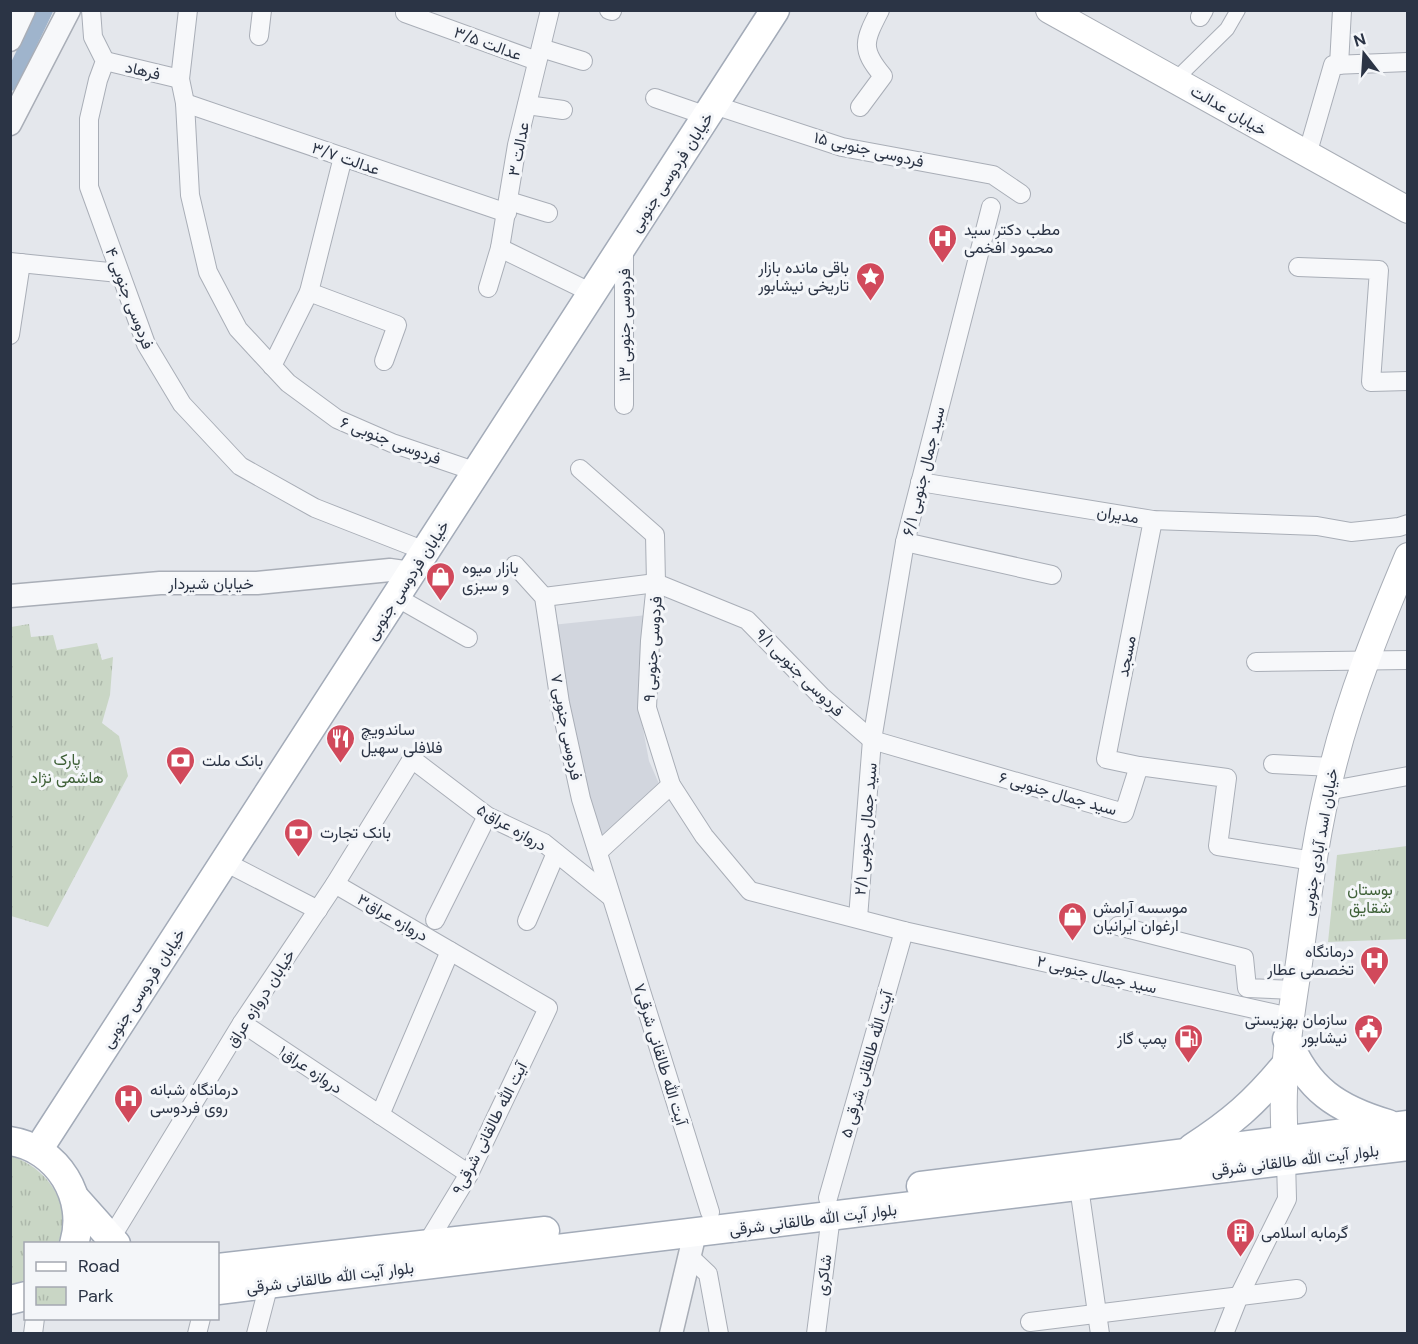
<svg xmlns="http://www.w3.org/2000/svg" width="1418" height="1344" viewBox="0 0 1418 1344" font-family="'DM Sans',Vazirmatn,sans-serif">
  <defs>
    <pattern id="park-tufts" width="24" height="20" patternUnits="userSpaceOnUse" patternTransform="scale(1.5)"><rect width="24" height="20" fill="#c9d6c5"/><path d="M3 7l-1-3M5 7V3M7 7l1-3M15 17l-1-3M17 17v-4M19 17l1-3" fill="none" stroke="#adb8ab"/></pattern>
  </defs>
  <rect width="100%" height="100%" fill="#e4e7ec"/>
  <path fill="#d2d6de" d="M647,615L641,718L649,761L660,786L599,839L580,769L552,625Z"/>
  <g fill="url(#park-tufts)">
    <path d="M29,624L31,637L53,635L57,650L97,643L102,660L113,657L110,695L102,723L119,736L128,776L48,927L11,916V627Z"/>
    <path d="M1407,846V939L1328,942L1337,855Z"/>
    <path d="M11,1156C46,1167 75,1205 58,1243L26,1244L25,1280L11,1285Z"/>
  </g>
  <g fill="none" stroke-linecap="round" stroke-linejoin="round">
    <path stroke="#9fb4cc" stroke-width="16" d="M10,83L45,10"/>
    <defs>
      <path id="pedestrian" d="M1176,79L1227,29L1238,10"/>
      <g id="minor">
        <path d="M91,10L93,37L105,61L98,80L89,119V187L146,344L182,404L240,466L315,508L425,551"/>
        <path d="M188,10L180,79L185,103L190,195L208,272L238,329L288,383L337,419L392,443L477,472"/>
        <path d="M609,10L612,11"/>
        <path d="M405,13L537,61"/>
        <path d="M1200,17L1204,10"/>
        <path d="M259,36L262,10"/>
        <path d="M541,48L583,61"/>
        <path d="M105,61L180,79"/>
        <path d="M1339,65L1342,10"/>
        <path d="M655,98L707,116"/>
        <path d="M185,103L507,213"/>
        <path d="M527,105L563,110"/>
        <path d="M714,105L842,147L993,175L1021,194"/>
        <path d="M860,107L883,76C860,49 864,41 880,10"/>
        <path d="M1307,155L1333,65L1408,62"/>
        <path d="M509,201L548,213"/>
        <path d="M624,247V405"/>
        <path d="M500,248L592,293"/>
        <path d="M10,262L119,273"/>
        <path d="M1298,267L1379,270L1371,382L1408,381"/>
        <path d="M488,288L500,248L517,145L550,10"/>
        <path d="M309,292L397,325L384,361"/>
        <path d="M10,335L21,263"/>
        <path d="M272,366L309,292L343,157"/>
        <path d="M580,469L655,535L656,583L650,641L647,708L671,785L704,836L750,891L904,931L1290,1017"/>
        <path d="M920,482L1153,520L1317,526L1351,532L1399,527L1408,524"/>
        <path d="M905,542L1052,575"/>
        <path d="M515,565L544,597L560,703L581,799L710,1212"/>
        <path d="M396,597L468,638"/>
        <path d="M544,597L656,583L747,620L821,696L872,740L1124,813L1139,766L1227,778L1218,846L1313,861"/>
        <path d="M1256,662L1408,660"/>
        <path d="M1273,764L1332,767"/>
        <path d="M1139,766L1106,759L1153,520"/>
        <path d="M1327,791L1408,776"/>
        <path d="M598,852L671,785"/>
        <path d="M225,862L318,910"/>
        <path d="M335,884L548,1008L469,1174L426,1245"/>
        <path d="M858,918L872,740L905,542L991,207"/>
        <path d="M435,920L487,816"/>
        <path d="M527,921L556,853"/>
        <path d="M1118,926L1244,958L1247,988L1295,990"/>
        <path d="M242,1023L469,1174"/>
        <path d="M380,1115L450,951"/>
        <path d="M1079,1187L1100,1334"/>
        <path d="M828,1198L904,931"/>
        <path d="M111,1238L242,1023L335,884L412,759L487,816L544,843L611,897"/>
        <path d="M689,1256L708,1274L719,1334"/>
        <path d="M1030,1322L1297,1289"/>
        <path d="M33,1334L35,1318"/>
        <path d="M197,1334L201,1318"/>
        <path d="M256,1334L269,1284"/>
        <path d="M816,1334L831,1216"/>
        <path d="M1224,1334L1239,1296L1287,1199L1286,1160"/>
      </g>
      <g id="tertiary">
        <path d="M10,40L24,10"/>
        <path d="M10,124L69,10"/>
        <path d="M10,596L160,583H257L390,570L411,573"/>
        <path d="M671,1334L695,1233"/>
      </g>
      <g id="secondary">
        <path d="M1049,10L1408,210"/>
        <path d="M1285,1140C1280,1080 1290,1022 1299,963C1308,897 1316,831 1333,766C1351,694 1379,625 1408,556"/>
      </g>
      <g id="primary">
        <path d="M1287,1039C1307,1089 1337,1109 1388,1124"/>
        <path d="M10,1141C58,1148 88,1198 74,1244"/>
        <path d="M1192,1148C1231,1123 1254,1103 1284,1067"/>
        <path d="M38,1150L775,10"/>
        <path d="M921,1186L1408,1125"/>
        <path d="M75,1198L116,1244"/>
        <path d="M218,1268L545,1231"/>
        <path d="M218,1290L1408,1146"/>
        <path d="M10,1300L26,1296"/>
      </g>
    </defs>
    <use href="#pedestrian" stroke="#a9aeb7" stroke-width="16"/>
    <use href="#minor" stroke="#a9aeb7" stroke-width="20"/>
    <use href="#tertiary" stroke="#a9aeb7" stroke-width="25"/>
    <use href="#secondary" stroke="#a9aeb7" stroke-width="28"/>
    <use href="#primary" stroke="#a3abb8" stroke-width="31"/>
    <use href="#pedestrian" stroke="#f7f8fa" stroke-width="14"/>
    <use href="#minor" stroke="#f7f8fa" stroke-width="18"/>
    <use href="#tertiary" stroke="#f7f8fa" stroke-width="22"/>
    <use href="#secondary" stroke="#fff" stroke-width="26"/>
    <use href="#primary" stroke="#fff" stroke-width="28"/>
  </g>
  <defs>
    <symbol id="hospital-pin" viewBox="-11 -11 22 30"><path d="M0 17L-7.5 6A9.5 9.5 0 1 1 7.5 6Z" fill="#d1495b" stroke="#f4f6f9"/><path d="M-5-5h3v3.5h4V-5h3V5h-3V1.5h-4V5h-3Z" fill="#fff"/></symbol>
    <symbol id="sight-pin" viewBox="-11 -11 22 30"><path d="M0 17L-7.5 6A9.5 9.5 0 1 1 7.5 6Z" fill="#d1495b" stroke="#f4f6f9"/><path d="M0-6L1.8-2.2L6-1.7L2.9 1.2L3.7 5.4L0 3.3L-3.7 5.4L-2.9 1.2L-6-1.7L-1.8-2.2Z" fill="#fff"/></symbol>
    <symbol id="shop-pin" viewBox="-11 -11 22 30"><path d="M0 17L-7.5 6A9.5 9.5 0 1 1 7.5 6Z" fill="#d1495b" stroke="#f4f6f9"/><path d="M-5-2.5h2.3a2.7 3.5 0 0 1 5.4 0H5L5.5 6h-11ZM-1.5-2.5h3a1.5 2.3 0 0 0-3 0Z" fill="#fff"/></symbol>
    <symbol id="restaurant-pin" viewBox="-11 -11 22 30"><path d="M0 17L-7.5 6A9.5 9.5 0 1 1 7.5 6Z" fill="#d1495b" stroke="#f4f6f9"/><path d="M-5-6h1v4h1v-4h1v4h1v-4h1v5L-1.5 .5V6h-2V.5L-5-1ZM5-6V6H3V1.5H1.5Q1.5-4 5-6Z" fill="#fff"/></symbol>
    <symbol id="bank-pin" viewBox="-11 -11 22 30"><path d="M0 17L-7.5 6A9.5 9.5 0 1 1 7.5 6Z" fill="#d1495b" stroke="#f4f6f9"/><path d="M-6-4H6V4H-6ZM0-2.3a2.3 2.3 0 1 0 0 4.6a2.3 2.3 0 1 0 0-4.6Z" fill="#fff"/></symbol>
    <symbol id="civic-pin" viewBox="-11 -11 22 30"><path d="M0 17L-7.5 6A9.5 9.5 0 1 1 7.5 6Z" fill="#d1495b" stroke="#f4f6f9"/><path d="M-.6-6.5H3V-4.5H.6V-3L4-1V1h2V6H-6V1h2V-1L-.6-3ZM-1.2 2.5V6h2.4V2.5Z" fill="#fff"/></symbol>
    <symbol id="fuel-pin" viewBox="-11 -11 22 30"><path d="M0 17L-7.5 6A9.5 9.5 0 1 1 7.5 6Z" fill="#d1495b" stroke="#f4f6f9"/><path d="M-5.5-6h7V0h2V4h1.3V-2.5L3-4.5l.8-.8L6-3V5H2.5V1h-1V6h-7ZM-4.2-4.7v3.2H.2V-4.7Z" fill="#fff"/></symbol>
    <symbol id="building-pin" viewBox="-11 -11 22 30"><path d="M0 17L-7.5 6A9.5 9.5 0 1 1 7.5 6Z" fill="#d1495b" stroke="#f4f6f9"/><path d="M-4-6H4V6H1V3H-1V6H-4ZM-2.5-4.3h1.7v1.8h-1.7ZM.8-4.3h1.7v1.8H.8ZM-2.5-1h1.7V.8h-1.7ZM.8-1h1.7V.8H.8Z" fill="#fff"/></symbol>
  </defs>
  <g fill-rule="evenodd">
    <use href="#hospital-pin" x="926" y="222" width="33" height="45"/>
    <use href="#sight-pin" x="854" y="260" width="33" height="45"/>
    <use href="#shop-pin" x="424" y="560" width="33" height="45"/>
    <use href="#restaurant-pin" x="324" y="722" width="33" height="45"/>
    <use href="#bank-pin" x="164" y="744" width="33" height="45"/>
    <use href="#bank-pin" x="282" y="816" width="33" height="45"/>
    <use href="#shop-pin" x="1056" y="900" width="33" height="45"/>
    <use href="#hospital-pin" x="1358" y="944" width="33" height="45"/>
    <use href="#civic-pin" x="1352" y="1012" width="33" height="45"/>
    <use href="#fuel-pin" x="1172" y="1022" width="33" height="45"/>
    <use href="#hospital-pin" x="112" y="1082" width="33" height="45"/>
    <use href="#building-pin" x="1224" y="1216" width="33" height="45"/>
  </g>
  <g text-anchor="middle" stroke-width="6" stroke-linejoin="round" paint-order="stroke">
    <g font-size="16" fill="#2b3445" stroke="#f4f6f9">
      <text transform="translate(488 43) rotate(20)" y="6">عدالت ۳/۵</text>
      <text transform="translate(143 70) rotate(13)" y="6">فرهاد</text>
      <text transform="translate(1229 110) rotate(30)" y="6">خیابان عدالت</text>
      <text transform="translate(518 149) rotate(-79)" y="6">عدالت ۳</text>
      <text transform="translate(869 149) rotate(13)" y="6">فردوسی جنوبی ۱۵</text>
      <text transform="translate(346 158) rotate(19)" y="6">عدالت ۳/۷</text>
      <text transform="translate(671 172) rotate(-57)" y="6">خیابان فردوسی جنوبی</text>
      <text transform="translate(130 298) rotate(69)" y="6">فردوسی جنوبی ۴</text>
      <text transform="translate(624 325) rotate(-90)" y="6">فردوسی جنوبی ۱۳</text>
      <text transform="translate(391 440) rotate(21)" y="6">فردوسی جنوبی ۶</text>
      <text transform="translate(923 471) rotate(-76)" y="6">سید جمال جنوبی ۶/۱</text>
      <text transform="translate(1118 514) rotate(9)" y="6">مدیران</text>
      <text transform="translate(407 580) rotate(-57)" y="6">خیابان فردوسی جنوبی</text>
      <text x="211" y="589">خیابان شیردار</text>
      <text transform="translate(652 649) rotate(-86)" y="6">فردوسی جنوبی ۹</text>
      <text transform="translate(1126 656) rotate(-79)" y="6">مسجد</text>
      <text transform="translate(800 672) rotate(45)" y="6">فردوسی جنوبی ۹/۱</text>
      <text transform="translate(567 727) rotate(79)" y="6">فردوسی جنوبی ۷</text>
      <text transform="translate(1058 793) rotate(16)" y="6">سید جمال جنوبی ۶</text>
      <text transform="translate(512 827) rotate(30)" y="6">دروازه عراق۵</text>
      <text transform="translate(865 829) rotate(-85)" y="6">سید جمال جنوبی ۲/۱</text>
      <text transform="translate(1319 842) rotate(-80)" y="6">خیابان اسد آبادی جنوبی</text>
      <text transform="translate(393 917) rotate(30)" y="6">دروازه عراق۳</text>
      <text transform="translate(1097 974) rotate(13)" y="6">سید جمال جنوبی ۲</text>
      <text transform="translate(143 988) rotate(-57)" y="6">خیابان فردوسی جنوبی</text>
      <text transform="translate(260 998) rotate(-57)" y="6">خیابان دروازه عراق</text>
      <text transform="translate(661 1054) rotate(73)" y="6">آیت الله طالقانی شرقی۷</text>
      <text transform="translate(866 1064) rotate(-74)" y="6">آیت الله طالقانی شرقی ۵</text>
      <text transform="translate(311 1069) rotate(34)" y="6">دروازه عراق۱</text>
      <text transform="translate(489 1128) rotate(-63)" y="6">آیت الله طالقانی شرقی۹</text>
      <text transform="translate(1295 1160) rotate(-7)" y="6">بلوار آیت الله طالقانی شرقی</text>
      <text transform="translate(813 1219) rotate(-7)" y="6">بلوار آیت الله طالقانی شرقی</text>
      <text transform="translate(823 1275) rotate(-83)" y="6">شاکری</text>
      <text transform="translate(330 1277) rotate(-7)" y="6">بلوار آیت الله طالقانی شرقی</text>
    </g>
    <g font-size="16" fill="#2b3445" stroke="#f4f6f9" text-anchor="start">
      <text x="964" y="235">مطب دکتر سید<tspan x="964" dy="18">محمود افخمی</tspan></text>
      <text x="849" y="273" text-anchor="end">باقی مانده بازار<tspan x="849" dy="18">تاریخی نیشابور</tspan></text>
      <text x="462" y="573">بازار میوه<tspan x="462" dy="18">و سبزی</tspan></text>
      <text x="361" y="735">ساندویچ<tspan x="361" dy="18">فلافلی سهیل</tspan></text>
      <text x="202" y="766">بانک ملت</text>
      <text x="320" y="838">بانک تجارت</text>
      <text x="1093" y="913">موسسه آرامش<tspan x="1093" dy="18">ارغوان ایرانیان</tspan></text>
      <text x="1354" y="957" text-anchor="end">درمانگاه<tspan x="1354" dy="18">تخصصی عطار</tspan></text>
      <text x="1347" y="1025" text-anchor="end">سازمان بهزیستی<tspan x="1347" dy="18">نیشابور</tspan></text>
      <text x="1167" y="1044" text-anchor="end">پمپ گاز</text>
      <text x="150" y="1095">درمانگاه شبانه<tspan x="150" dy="18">روی فردوسی</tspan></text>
      <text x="1261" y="1238">گرمابه اسلامی</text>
    </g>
    <g font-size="16" fill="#3f6138" stroke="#f4f6f9">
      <text x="67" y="765">پارک<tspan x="67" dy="18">هاشمی نژاد</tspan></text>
      <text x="1370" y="895">بوستان<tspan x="1370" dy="18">شقایق</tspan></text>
    </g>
  </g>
  <rect width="1418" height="1344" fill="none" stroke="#2b3445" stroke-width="24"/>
  <rect x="24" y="1242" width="195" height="78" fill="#f4f6f9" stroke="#a4a8b1" stroke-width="1.5"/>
  <rect x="36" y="1262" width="30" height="9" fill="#ffffff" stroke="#a4a8b1" stroke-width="1.5"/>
  <text x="78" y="1272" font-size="18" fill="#2b3445">Road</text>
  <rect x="36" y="1287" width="30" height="18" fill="url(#park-tufts)" stroke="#a4a8b1" stroke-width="1.5"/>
  <text x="78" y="1302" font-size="18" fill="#2b3445">Park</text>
  <g transform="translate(1364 54) rotate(343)" stroke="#f4f6f9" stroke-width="4.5" paint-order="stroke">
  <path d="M0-4.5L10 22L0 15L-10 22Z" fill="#2b3445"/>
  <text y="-9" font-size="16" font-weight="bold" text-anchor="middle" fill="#2b3445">N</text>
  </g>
</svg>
